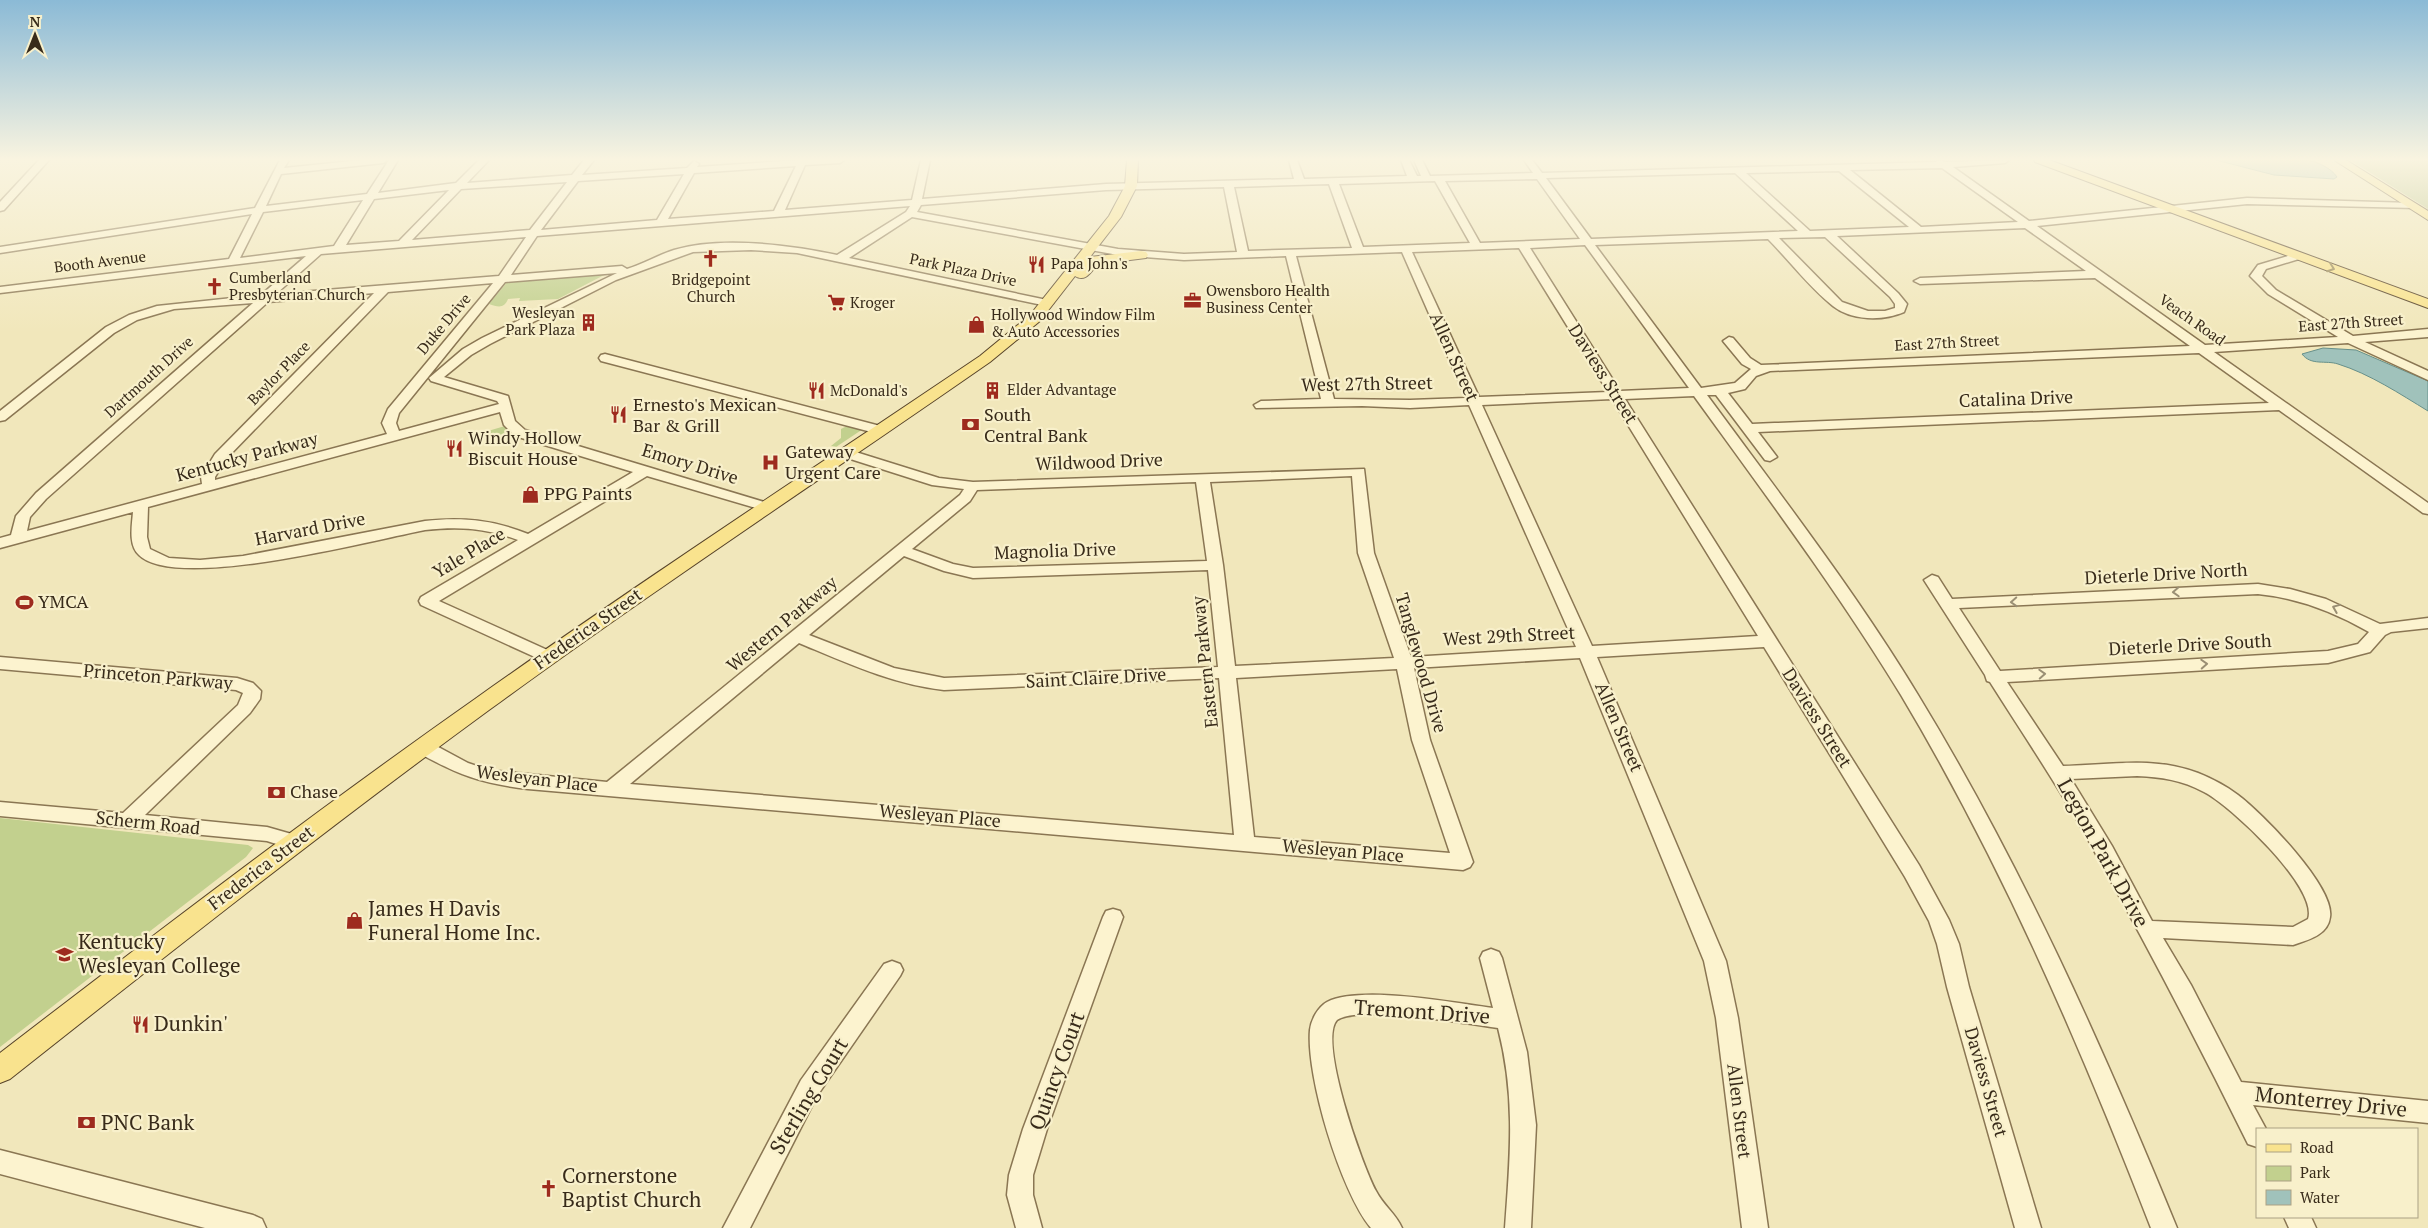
<svg xmlns="http://www.w3.org/2000/svg" width="2428" height="1228" viewBox="0 0 2428 1228" font-family="'PT Serif',serif">
  <rect width="100%" height="100%" fill="#f1e7bb"/>
  <g fill="#c2d08e">
    <path d="M608,273L558,299L519,301L520,298L508,299C504,309 498,307 489,304L508,281Z"/>
    <path d="M849,425L863,429L836,447L831,446L841,438V429Z"/>
    <path d="M505,426L516,435L494,443L488,431Z"/>
    <path d="M0,818L248,845L253,848L246,857L0,1047Z"/>
  </g>
  <path fill="#b8c48f" d="M2350,160H2428V209Z"/>
  <g fill="#a0c2bb" stroke="#67908a">
    <path d="M2216,160H2307C2318,162 2331,168 2337,177L2334,179L2274,175Z"/>
    <path d="M2323,348L2356,350L2428,381V411C2400,394 2370,374 2338,364C2326,360 2311,366 2302,354Z"/>
  </g>
  <g fill="none" stroke-linecap="round" stroke-linejoin="round">
    <defs>
      <g id="minor">
        <path d="M39,160H49L4,210L0,211V202Z"/>
        <path d="M280,160H289L284,168L362,160H388L383,163L281,174L266,206L367,194L389,160H398L378,193L456,183L479,160H489L467,183L572,175L584,160H594L582,175L687,168L694,161L699,164L697,167L799,160H844L840,163L805,165L785,210L912,200L921,160H930L922,199L1106,184L1294,179L1289,160H1297L1304,179L1407,176L1401,160H1409L1417,176H1421L1414,160H1422L1430,176L1533,173L1524,160H1532L1542,173L1936,162L1938,160L1946,162L2009,160L2005,163L1953,167L2029,221L2247,198L2412,203L2417,206L2416,208L2247,204L2037,226L2205,345L2338,337L2268,294L2250,276L2258,265L2298,253L2302,254V258L2266,269L2262,276L2276,290L2353,336L2428,329V337L2365,342L2428,371V380L2348,343L2214,352L2428,503V514L2423,513L2279,410L1758,432L1777,457L1770,461L1765,460L1716,395H1707C1779,493 1855,591 1918,695C2021,864 2102,1045 2177,1228H2151C2080,1045 2002,864 1901,695C1838,592 1765,494 1694,396L1625,399L1919,865L1949,920L1959,944L1969,987L2041,1228H2015L1947,987L1937,944L1929,921L1905,877L1764,647L1597,657L1726,961L1738,1018L1768,1228H1742L1716,1018L1704,961L1580,658L1414,668L1430,740L1473,862L1470,867L1463,870L528,789C479,783 459,775 417,752L414,747L417,742L423,741L429,742L468,763L489,770L607,782L960,495L964,489L932,485L841,456L839,453L846,449L939,478L973,482L1364,469L1374,553L1411,657L1576,647L1469,405L1410,408L1362,406L1256,408L1254,405L1261,401L1321,399L1286,256L1184,260L1118,255L912,217L849,258L1047,300L1053,303L1047,306L797,253L751,250L693,252L616,280L490,344L471,355L444,377L508,396L515,421L525,430L771,504L773,507L766,511L647,476L439,601L554,653L556,657L554,661L548,663L421,605L419,601L421,597L518,540C486,528 459,526 425,530C373,540 176,592 139,555C128,545 132,525 133,512L0,548V538L11,535L16,516L36,493L253,303L174,309L137,320L114,333L5,420L0,421V411L106,327L129,315L157,306L261,295L306,256L0,293V287L229,259L252,214L0,253V247L255,208ZM796,166L774,211L668,219L694,173ZM1942,168L2018,222L1921,227L1850,170ZM1839,171L1909,227L1810,231L1746,173ZM1735,173L1798,231L1591,239L1546,178ZM684,174L657,220L541,230L578,181ZM1537,179L1580,239L1480,243L1445,181ZM1435,181L1470,243L1363,247L1339,184ZM567,182L530,230L412,240L461,189ZM1329,184L1352,248L1248,251L1234,187ZM1224,187L1237,252L1184,254L1118,249L917,212L921,205L1106,190ZM449,190L399,241L346,245L374,199ZM363,200L334,246L240,258L263,212ZM910,206L906,212L837,255C791,245 720,236 674,250C658,255 643,264 627,269L622,266L511,275L537,236ZM2025,228L2086,271L1920,278L1914,281L1920,284L2095,278L2190,346L1761,365L1750,358L1733,338L1729,337L1723,341L1742,364L1751,369L1735,383L1701,388L1595,245L1768,239C1789,260 1809,287 1833,306C1852,321 1883,321 1904,312L1907,304L1898,293L1837,236ZM526,237L499,276L276,294L321,254ZM1825,237L1890,297L1895,304V308L1885,311H1868L1842,302L1779,238ZM1585,245L1689,388L1620,391L1530,248ZM1519,248L1608,392L1479,397L1412,252ZM1402,252L1466,398L1410,400L1334,399L1296,256ZM617,273L482,338L463,349L429,378L431,381L497,401L499,404L399,431L396,423L399,413L505,282ZM493,283L388,409L382,423L387,434L215,480V477L226,459L388,292ZM374,293L215,454L201,477L202,484L27,531L30,517L46,499L268,302ZM2199,353L2269,403L1752,424L1728,393L1745,389L1756,376L1770,371ZM1612,399L1758,636L1592,646L1482,405ZM500,412L504,425L515,436L633,472L528,534C494,520 462,517 425,521L243,556L200,560L169,558L150,549L147,537L148,507ZM1352,476L1358,553L1394,658L1235,666L1223,565L1210,482ZM1196,482L1207,561L973,568L953,564L912,549L970,501L977,490ZM904,556L944,571L973,578L1208,570L1218,667L944,678L894,668L809,635ZM799,643C847,663 892,684 944,690L1219,678L1234,835L630,784ZM1397,669L1412,740L1450,853L1254,837L1236,678Z"/>
        <path d="M605,354L884,427L886,430L879,434L601,361L599,358L601,355Z"/>
        <path d="M1932,575L1938,577L1952,599L2258,584L2290,589L2326,599L2380,624L2428,618V628L2391,632L2385,635L2370,652L2328,663L2007,682L2063,766C2109,765 2154,756 2198,773C2213,779 2226,786 2238,795C2262,813 2335,887 2330,917C2328,935 2308,940 2293,945L2163,938L2191,985L2241,1082L2428,1101V1123L2253,1105L2266,1129H2257V1147L2248,1144C2200,1047 2150,951 2097,856C2065,796 2026,739 1990,682L1987,681L1985,675L1924,580ZM2258,594C2298,598 2334,612 2369,632L2358,644L2328,651L2000,671L1959,608ZM2137,776C2161,777 2182,780 2204,792C2230,805 2319,888 2308,919L2293,927L2152,921L2112,846L2071,779Z"/>
        <path d="M0,657L237,678L253,683L261,691L260,699L250,713L145,815L267,827L302,837L305,842L302,847L295,850L267,841L0,816V802L123,813L238,705L243,693L236,690L0,669Z"/>
        <path d="M1113,909L1120,911L1123,917L1047,1129L1033,1175V1195L1042,1228H1016L1007,1195L1009,1175L1023,1129L1103,917L1106,911Z"/>
        <path d="M1491,949L1499,952L1502,958L1527,1052L1536,1125L1531,1228H1505C1510,1158 1516,1097 1498,1028C1469,1024 1358,1005 1337,1020C1318,1041 1362,1165 1376,1191C1383,1205 1396,1214 1402,1228H1371C1341,1192 1306,1077 1310,1030C1311,1020 1318,1007 1327,1002C1362,985 1453,1003 1493,1008L1480,958L1483,952Z"/>
        <path d="M892,961L900,964L903,970L900,976L817,1096L750,1228H723L801,1080L884,964Z"/>
        <path d="M0,1150L253,1215L262,1219L266,1228H205L0,1174Z"/>
        <path d="M2284,1217H2311L2316,1228H2289Z"/>
      </g>
      <g id="major">
        <path d="M1127,160H1138L1137,186L1121,217L1090,257L1141,251L1146,252L1148,255L1146,258L1098,264C1091,271 1086,283 1075,276L1040,321L990,362C823,478 653,590 489,710C326,829 168,954 10,1079L0,1083V1053C156,933 313,813 475,699C641,581 811,470 980,356L1030,315L1109,216L1125,186Z"/>
        <path d="M2034,160H2049L2428,299V308L2035,162Z"/>
        <path d="M2334,160H2346L2428,211V220Z"/>
      </g>
    </defs>
    <use href="#minor" stroke="#8a7653" stroke-width="3"/>
    <use href="#major" stroke="#574329" stroke-width="2"/>
    <use href="#minor" fill="#fcf3cf" fill-rule="evenodd"/>
    <use href="#major" fill="#f9e38e" fill-rule="evenodd"/>
  </g>
  <defs><path id="oneway-chevron" d="M-2-3.5L2.5 0L-2 3.5" fill="none" stroke-width="1.6" stroke-linecap="round" stroke-linejoin="round" transform="scale(1.25)"/></defs>
  <use stroke="#988754" href="#oneway-chevron" transform="translate(2331 268) rotate(20)"/>
  <g stroke="#9a8f74">
    <use href="#oneway-chevron" transform="translate(2176 592) rotate(177)"/>
    <use href="#oneway-chevron" transform="translate(2014 602) rotate(177)"/>
    <use href="#oneway-chevron" transform="translate(2336 608) rotate(-158)"/>
    <use href="#oneway-chevron" transform="translate(2204 664) rotate(-3)"/>
    <use href="#oneway-chevron" transform="translate(2042 674) rotate(-3)"/>
  </g>
  <linearGradient id="sky" x2="0" y2="1"><stop stop-color="#8bbad6"/><stop offset="0.48" stop-color="#f9f4e0"/><stop offset="1" stop-color="#f9f4e0" stop-opacity="0"/></linearGradient>
  <rect width="2428" height="332" fill="url(#sky)"/>
  <defs>
    <symbol id="church-bare" viewBox="-9 -9 18 18"><path d="M-1.2-6h2.4v3.5h3.3v2.4h-3.3V6h-2.4V-.1h-3.3v-2.4h3.3Z" fill="#9e2b1e" stroke="#f8f0cb" stroke-width="2.5" paint-order="stroke"/></symbol>
    <symbol id="restaurant-bare" viewBox="-9 -9 18 18"><path d="M-5-6h1v4h1v-4h1v4h1v-4h1v5L-1.5 .5V6h-2V.5L-5-1ZM5-6V6H3V1.5H1.5Q1.5-4 5-6Z" fill="#9e2b1e" stroke="#f8f0cb" stroke-width="2.5" paint-order="stroke"/></symbol>
    <symbol id="office-bare" viewBox="-9 -9 18 18"><path d="M-6-3h4V-5.5h4V-3h4V5H-6ZM-1-4.5V-3h2v-1.5ZM-6 0V1H6V0Z" fill="#9e2b1e" stroke="#f8f0cb" stroke-width="2.5" paint-order="stroke"/></symbol>
    <symbol id="supermarket-bare" viewBox="-9 -9 18 18"><path d="M-6-5.5h2.5l.6 2H6L4.5 2H-2.5L-4.4-4H-6ZM-1.5 3.2a1.3 1.3 0 1 0 .1 0ZM3 3.2a1.3 1.3 0 1 0 .1 0Z" fill="#9e2b1e" stroke="#f8f0cb" stroke-width="2.5" paint-order="stroke"/></symbol>
    <symbol id="building-bare" viewBox="-9 -9 18 18"><path d="M-4-6H4V6H1V3H-1V6H-4ZM-2.5-4.3h1.7v1.8h-1.7ZM.8-4.3h1.7v1.8H.8ZM-2.5-1h1.7V.8h-1.7ZM.8-1h1.7V.8H.8Z" fill="#9e2b1e" stroke="#f8f0cb" stroke-width="2.5" paint-order="stroke"/></symbol>
    <symbol id="shop-bare" viewBox="-9 -9 18 18"><path d="M-5-2.5h2.3a2.7 3.5 0 0 1 5.4 0H5L5.5 6h-11ZM-1.5-2.5h3a1.5 2.3 0 0 0-3 0Z" fill="#9e2b1e" stroke="#f8f0cb" stroke-width="2.5" paint-order="stroke"/></symbol>
    <symbol id="bank-bare" viewBox="-9 -9 18 18"><path d="M-6-4H6V4H-6ZM0-2.3a2.3 2.3 0 1 0 0 4.6a2.3 2.3 0 1 0 0-4.6Z" fill="#9e2b1e" stroke="#f8f0cb" stroke-width="2.5" paint-order="stroke"/></symbol>
    <symbol id="hospital-bare" viewBox="-9 -9 18 18"><path d="M-5-5h3v3.5h4V-5h3V5h-3V1.5h-4V5h-3Z" fill="#9e2b1e" stroke="#f8f0cb" stroke-width="2.5" paint-order="stroke"/></symbol>
    <symbol id="stadium-bare" viewBox="-9 -9 18 18"><path d="M0-5a6.5 5 0 1 0 0 10a6.5 5 0 1 0 0-10ZM-3.5-1.8h7v3.6h-7Z" fill="#9e2b1e" stroke="#f8f0cb" stroke-width="2.5" paint-order="stroke"/></symbol>
    <symbol id="university-bare" viewBox="-9 -9 18 18"><path d="M0-5L7-2L0 1L-7-2ZM-4 1L0 2.5L4 1V4Q0 6-4 4Z" fill="#9e2b1e" stroke="#f8f0cb" stroke-width="2.5" paint-order="stroke"/></symbol>
  </defs>
  <g fill-rule="evenodd">
    <use href="#church-bare" x="698" y="246" width="25" height="25"/>
    <use href="#restaurant-bare" x="1024" y="252" width="25" height="25"/>
    <use href="#church-bare" x="202" y="274" width="25" height="25"/>
    <use href="#office-bare" x="1180" y="288" width="25" height="25"/>
    <use href="#supermarket-bare" x="824" y="290" width="25" height="25"/>
    <use href="#building-bare" x="576" y="310" width="25" height="25"/>
    <use href="#shop-bare" x="964" y="312" width="25" height="25"/>
    <use href="#building-bare" x="980" y="378" width="25" height="25"/>
    <use href="#restaurant-bare" x="804" y="378" width="25" height="25"/>
    <use href="#restaurant-bare" x="606" y="402" width="25" height="25"/>
    <use href="#bank-bare" x="958" y="412" width="25" height="25"/>
    <use href="#restaurant-bare" x="442" y="436" width="25" height="25"/>
    <use href="#hospital-bare" x="758" y="450" width="25" height="25"/>
    <use href="#shop-bare" x="518" y="482" width="25" height="25"/>
    <use href="#stadium-bare" x="12" y="590" width="25" height="25"/>
    <use href="#bank-bare" x="264" y="780" width="25" height="25"/>
    <use href="#shop-bare" x="342" y="908" width="25" height="25"/>
    <use href="#university-bare" x="52" y="942" width="25" height="25"/>
    <use href="#restaurant-bare" x="128" y="1012" width="25" height="25"/>
    <use href="#bank-bare" x="74" y="1110" width="25" height="25"/>
    <use href="#church-bare" x="536" y="1176" width="25" height="25"/>
  </g>
  <g text-anchor="middle" stroke-width="4.5" stroke-linejoin="round" paint-order="stroke">
    <g font-size="15" fill="#382b1a" stroke="#f8f0cb">
      <text transform="translate(100 262) rotate(-7)" y="5">Booth Avenue</text>
      <text transform="translate(963 270) rotate(12)" y="5">Park Plaza Drive</text>
      <text transform="translate(2192 320) rotate(35)" y="5">Veach Road</text>
      <text transform="translate(2351 323) rotate(-4)" y="5">East 27th Street</text>
      <text transform="translate(444 324) rotate(-50)" y="5">Duke Drive</text>
      <text transform="translate(1947 343) rotate(-3)" y="5">East 27th Street</text>
      <text transform="translate(279 373) rotate(-46)" y="5">Baylor Place</text>
      <text transform="translate(149 377) rotate(-42)" y="5">Dartmouth Drive</text>
    </g>
    <g font-size="15" fill="#382b1a" stroke="#f8f0cb" text-anchor="start">
      <text x="1051" y="269">Papa John's</text>
      <text x="229" y="283">Cumberland<tspan x="229" dy="17">Presbyterian Church</tspan></text>
      <text x="711" y="285" text-anchor="middle">Bridgepoint<tspan x="711" dy="17">Church</tspan></text>
      <text x="1206" y="296">Owensboro Health<tspan x="1206" dy="17">Business Center</tspan></text>
      <text x="850" y="308">Kroger</text>
      <text x="575" y="318" text-anchor="end">Wesleyan<tspan x="575" dy="17">Park Plaza</tspan></text>
      <text x="991" y="320">Hollywood Window Film<tspan x="991" dy="17">&amp; Auto Accessories</tspan></text>
      <text x="1007" y="395">Elder Advantage</text>
      <text x="830" y="396">McDonald's</text>
    </g>
    <g font-size="18" fill="#382b1a" stroke="#f8f0cb">
      <text transform="translate(1454 357) rotate(66)" y="6">Allen Street</text>
      <text transform="translate(1603 374) rotate(58)" y="6">Daviess Street</text>
      <text transform="translate(1367 384) rotate(-1)" y="6">West 27th Street</text>
      <text transform="translate(2016 399) rotate(-2)" y="6">Catalina Drive</text>
      <text transform="translate(247 457) rotate(-15)" y="6">Kentucky Parkway</text>
      <text transform="translate(1099 462) rotate(-2)" y="6">Wildwood Drive</text>
      <text transform="translate(690 464) rotate(17)" y="6">Emory Drive</text>
      <text transform="translate(310 529) rotate(-11)" y="6">Harvard Drive</text>
      <text transform="translate(1055 551) rotate(-2)" y="6">Magnolia Drive</text>
      <text transform="translate(469 553) rotate(-31)" y="6">Yale Place</text>
      <text transform="translate(2166 574) rotate(-3)" y="6">Dieterle Drive North</text>
      <text transform="translate(782 624) rotate(-40)" y="6">Western Parkway</text>
      <text transform="translate(588 629) rotate(-35)" y="6">Frederica Street</text>
      <text transform="translate(1509 636) rotate(-3)" y="6">West 29th Street</text>
      <text transform="translate(2190 645) rotate(-3)" y="6">Dieterle Drive South</text>
      <text transform="translate(1205 662) rotate(-96)" y="6">Eastern Parkway</text>
      <text transform="translate(1421 663) rotate(74)" y="6">Tanglewood Drive</text>
      <text transform="translate(158 677) rotate(5)" y="6">Princeton Parkway</text>
      <text transform="translate(1096 678) rotate(-3)" y="6">Saint Claire Drive</text>
      <text transform="translate(1817 718) rotate(58)" y="6">Daviess Street</text>
      <text transform="translate(1619 727) rotate(67)" y="6">Allen Street</text>
      <text transform="translate(537 779) rotate(7)" y="6">Wesleyan Place</text>
      <text transform="translate(940 816) rotate(5)" y="6">Wesleyan Place</text>
      <text transform="translate(148 823) rotate(6)" y="6">Scherm Road</text>
      <text transform="translate(1343 851) rotate(5)" y="6">Wesleyan Place</text>
      <text transform="translate(261 868) rotate(-37)" y="6">Frederica Street</text>
      <text transform="translate(1986 1082) rotate(74)" y="6">Daviess Street</text>
      <text transform="translate(1739 1111) rotate(83)" y="6">Allen Street</text>
    </g>
    <g font-size="18" fill="#382b1a" stroke="#f8f0cb" text-anchor="start">
      <text x="633" y="411">Ernesto's Mexican<tspan x="633" dy="21">Bar &amp; Grill</tspan></text>
      <text x="984" y="421">South<tspan x="984" dy="21">Central Bank</tspan></text>
      <text x="468" y="444">Windy Hollow<tspan x="468" dy="21">Biscuit House</tspan></text>
      <text x="785" y="458">Gateway<tspan x="785" dy="21">Urgent Care</tspan></text>
      <text x="544" y="500">PPG Paints</text>
      <text x="38" y="608">YMCA</text>
      <text x="290" y="798">Chase</text>
    </g>
    <g font-size="21" fill="#382b1a" stroke="#f8f0cb">
      <text transform="translate(2103 853) rotate(61)" y="7">Legion Park Drive</text>
      <text transform="translate(1422 1012) rotate(4)" y="7">Tremont Drive</text>
      <text transform="translate(1057 1071) rotate(-70)" y="7">Quincy Court</text>
      <text transform="translate(809 1096) rotate(-59)" y="7">Sterling Court</text>
      <text transform="translate(2331 1102) rotate(6)" y="7">Monterrey Drive</text>
    </g>
    <g font-size="21" fill="#382b1a" stroke="#f8f0cb" text-anchor="start">
      <text x="368" y="916">James H Davis<tspan x="368" dy="24">Funeral Home Inc.</tspan></text>
      <text x="78" y="949">Kentucky<tspan x="78" dy="24">Wesleyan College</tspan></text>
      <text x="154" y="1031">Dunkin'</text>
      <text x="101" y="1130">PNC Bank</text>
      <text x="562" y="1183">Cornerstone<tspan x="562" dy="24">Baptist Church</tspan></text>
    </g>
  </g>
  <rect x="2256" y="1128" width="162" height="90" fill="#f8f0cb" stroke="#aba184"/>
  <rect x="2266" y="1144" width="25" height="8" fill="#f9e38e" stroke="#aba184"/>
  <text x="2300" y="1153" font-size="15" fill="#382b1a">Road</text>
  <rect x="2266" y="1166" width="25" height="15" fill="#c2d08e" stroke="#aba184"/>
  <text x="2300" y="1178" font-size="15" fill="#382b1a">Park</text>
  <rect x="2266" y="1190" width="25" height="15" fill="#a0c2bb" stroke="#aba184"/>
  <text x="2300" y="1203" font-size="15" fill="#382b1a">Water</text>
  <g transform="translate(35 35)" stroke="#f8f0cb" stroke-width="4" paint-order="stroke">
  <path d="M0-4L9 19L0 12L-9 19Z" fill="#382b1a"/>
  <text y="-8" font-size="14" font-weight="bold" text-anchor="middle" fill="#382b1a">N</text>
  </g>
</svg>
